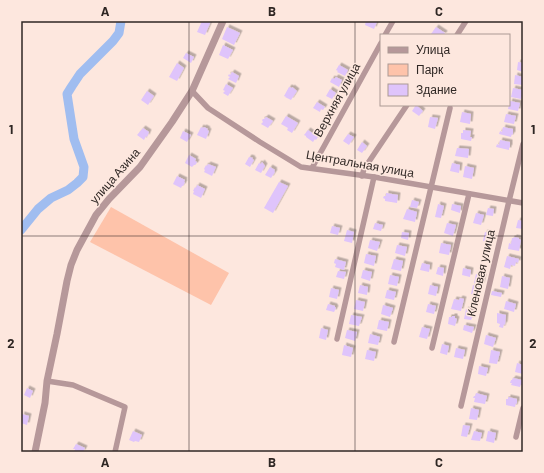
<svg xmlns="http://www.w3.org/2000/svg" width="544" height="473" viewBox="0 0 544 473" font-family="Barlow,sans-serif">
  <defs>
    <filter id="shadow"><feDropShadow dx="2.5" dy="-2.5" stdDeviation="0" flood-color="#0004"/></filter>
  </defs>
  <rect width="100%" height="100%" fill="#fde7de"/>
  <path fill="#fec3aa" d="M111,207L229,273L211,305L90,242Z"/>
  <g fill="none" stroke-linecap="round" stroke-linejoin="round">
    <path stroke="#a0bdf0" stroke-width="9" d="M21,230L38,209L51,198L68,190L77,183L83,177L84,167L74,139L67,94L72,86L80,74L113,41L119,33L121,21"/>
  </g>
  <g fill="#dfc4fb" filter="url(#shadow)">
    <path d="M202,21H211L205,35L197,32Z"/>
    <path d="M366,21L377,22L374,29L365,25Z"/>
    <path d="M227,27L240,33L234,45L222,39Z"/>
    <path d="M436,27L445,33L444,35H433L431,34Z"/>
    <path d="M223,45L233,50L228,59L219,55Z"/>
    <path d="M186,53L194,57L191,63L183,58Z"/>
    <path d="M518,62L523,63V72L517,70Z"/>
    <path d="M177,63L184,68L177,81L169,77Z"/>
    <path d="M339,65L348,70L345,76L337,72L338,71L336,70Z"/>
    <path d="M232,72L239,76L236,83L228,79L230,77L228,76L229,74L230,75Z"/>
    <path d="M515,75L523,77V85L514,84Z"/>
    <path d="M336,77L342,80L339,87L330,82L332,78L334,79Z"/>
    <path d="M226,84L233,88L228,96L223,93L225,91L223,90Z"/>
    <path d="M289,87L292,88V87L297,91L291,100L285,97H286L284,96Z"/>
    <path d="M513,88L523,90L521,99L511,97Z"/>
    <path d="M330,89L336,93L332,99L326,96Z"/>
    <path d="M147,91L154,96L148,105L141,100Z"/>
    <path d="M510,101L520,103L518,111L508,109Z"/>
    <path d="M317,102L325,107L323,110L321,109L320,112L313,108Z"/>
    <path d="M416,105L423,111L419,116L412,111Z"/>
    <path d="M462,112L471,114L470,124L460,122Z"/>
    <path d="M506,114L516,116L514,124L504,122Z"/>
    <path d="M286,116L298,123L292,133L287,130L288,128L281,124Z"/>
    <path d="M266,117L273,121L268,128L261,124L263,122L262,120L263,119H264Z"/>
    <path d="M430,117L438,118L435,129L428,127Z"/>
    <path d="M201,127L203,128L204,127L208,129L207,130L209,131L206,139L197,135Z"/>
    <path d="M503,127L513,129V135L512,134L511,137L499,134L500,131L502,132Z"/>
    <path d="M143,128L149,132L147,137L146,136L144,140L137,135Z"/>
    <path d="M308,130L318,137L316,140L315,139L313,142L306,137V136L304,135Z"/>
    <path d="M463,130L471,131L470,137H472L471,141L461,139V133H463Z"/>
    <path d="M183,131L191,135L187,142L180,138Z"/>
    <path d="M348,134L354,137L349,145L343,141Z"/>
    <path d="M500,140L510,142V148L509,147V150L496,147L497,144L499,145Z"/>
    <path d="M362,142L367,146L362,153L357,150Z"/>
    <path d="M457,148L469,149L468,158L455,156Z"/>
    <path d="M189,155L196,159L195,161L197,162L196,164L195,165H194L192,167L185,163Z"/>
    <path d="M249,157L253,158L252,159L254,160L250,167L245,164Z"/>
    <path d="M262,162L265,166L261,173L255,170L259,163L261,164Z"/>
    <path d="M452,163L460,165L459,173L450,171Z"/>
    <path d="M208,164L216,167L212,176L204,172L205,170L204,169L206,165L207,166Z"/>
    <path d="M465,166L474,168L472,179L463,177Z"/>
    <path d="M270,167L275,170L274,171L275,172L271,178L265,175Z"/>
    <path d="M177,176L185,180L184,182H185L183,186H182L181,188L173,184Z"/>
    <path d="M279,182L288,186L273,213L264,208Z"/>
    <path d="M197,185L205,189L201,198L193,194L194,191H193L195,187L196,188Z"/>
    <path d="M386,193L398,195L397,203L385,201V199L383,198L384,196H386Z"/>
    <path d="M412,200L419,202L417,208L410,207Z"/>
    <path d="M438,204L444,206L441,218L435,217Z"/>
    <path d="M452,204L461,206L460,213L451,210Z"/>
    <path d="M488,208L494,209L493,216L486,215Z"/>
    <path d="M407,209L417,212L415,222L403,219Z"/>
    <path d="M476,213L484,215L481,225L473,223Z"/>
    <path d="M518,220L523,221V229L516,228Z"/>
    <path d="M375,223L383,225L381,231L373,229Z"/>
    <path d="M447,223L456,225L453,236L444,233Z"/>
    <path d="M332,226L340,228L338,235L330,233Z"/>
    <path d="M347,230L354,232L352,243L344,241Z"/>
    <path d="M402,232L409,233L408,240L401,238Z"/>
    <path d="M485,232L493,234L491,243L483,241Z"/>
    <path d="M514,237L519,238V239L521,240L519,251L508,249L509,243L511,244L512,238H514Z"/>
    <path d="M370,240L380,242L377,251L368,248Z"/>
    <path d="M441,243L451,245L449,255L439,253Z"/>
    <path d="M397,245L407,247L405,256L395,253Z"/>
    <path d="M366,254L376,256L374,266L364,263Z"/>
    <path d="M507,256L519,259L518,263L516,262L515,266L511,265L510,269L504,267Z"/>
    <path d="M335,259L346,262L344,270L335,267L336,264L334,263Z"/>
    <path d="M394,259L403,261L401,271L391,269Z"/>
    <path d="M422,263L430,265L429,272L420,270Z"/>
    <path d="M438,267L444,268L443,276L436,274Z"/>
    <path d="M463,268L471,270L470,277L462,275Z"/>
    <path d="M363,270L372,272L370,281L361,278Z"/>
    <path d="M338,271L346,272L344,279L336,277Z"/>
    <path d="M476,274L484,276L482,285L474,283Z"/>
    <path d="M390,275L399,277L397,286L388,284Z"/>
    <path d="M502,276L510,278L508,289L500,287Z"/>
    <path d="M360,285L368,287L367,295L358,293Z"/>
    <path d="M430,285L438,287L436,296L428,294Z"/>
    <path d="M473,285L480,287L478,296L471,294Z"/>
    <path d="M331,288L339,290L337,299L329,297Z"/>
    <path d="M387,290L396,292L394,300L385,298Z"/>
    <path d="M492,291L502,293L501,297L491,295Z"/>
    <path d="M460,298L464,299L461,311L451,309L454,299L459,300Z"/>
    <path d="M356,300L365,302L363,311L354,309Z"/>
    <path d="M506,301L516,304L514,312L504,309Z"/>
    <path d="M328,304L335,306V307L336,308L334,312L326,310Z"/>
    <path d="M428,304L436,306L434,314L426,312Z"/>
    <path d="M383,305L393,308L390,317L381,314Z"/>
    <path d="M466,309L474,311V313L473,315L471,320L464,319Z"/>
    <path d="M497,313L506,315L505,325L504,324L503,328L499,327L500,324L497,323Z"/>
    <path d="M351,315L362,317L359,326L349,324Z"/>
    <path d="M452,316H455V318L457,319L455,326L448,324L449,317H452Z"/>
    <path d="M379,320L389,322L387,331L377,329Z"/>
    <path d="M464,325L474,327L472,333L463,330Z"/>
    <path d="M422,327L430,329L427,339L419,337Z"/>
    <path d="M321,328L328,330L326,340L319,338Z"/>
    <path d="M347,330L357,332L355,341L345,338Z"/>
    <path d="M370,334L380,337L378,345L368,343Z"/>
    <path d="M486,335L496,338L493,347L484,344Z"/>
    <path d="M442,344L449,346L447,355L440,353Z"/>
    <path d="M344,345L353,348L351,357L342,355Z"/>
    <path d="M456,348L465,350L463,359L454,357Z"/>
    <path d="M367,350L376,352L374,361L365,359Z"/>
    <path d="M491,350L500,352L497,364L489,363Z"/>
    <path d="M517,363L523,365V374L515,372Z"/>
    <path d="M479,366L488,368L486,376L478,374Z"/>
    <path d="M513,378L522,380V382H523L522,384H521L520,387L511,385L512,383H510L511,380H512Z"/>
    <path d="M27,388L33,391L30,398L24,395Z"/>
    <path d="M476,393L487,396L485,404L474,402L475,398H473L474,396H475Z"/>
    <path d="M508,397L517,399V404L516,403L515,407L506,405V399H508Z"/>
    <path d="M471,408L479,410L477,420L469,419Z"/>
    <path d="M22,414L29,416L27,425L21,423Z"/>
    <path d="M463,425L470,426L467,437L461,436Z"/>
    <path d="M133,431L142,435L139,442L135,441L134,442L129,440Z"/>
    <path d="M474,431L482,433L480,441L471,440Z"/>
    <path d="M488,431L496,433L494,443L486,441Z"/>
    <path d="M76,444L85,448L83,452H74L75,449H73Z"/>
  </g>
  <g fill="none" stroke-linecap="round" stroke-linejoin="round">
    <g stroke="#b6989a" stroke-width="5.5">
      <path d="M385,35L393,21"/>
      <path d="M457,35L466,21"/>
      <path d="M192,91L208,108L260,142L301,167L374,177L523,203"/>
      <path d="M312,168L381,43"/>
      <path d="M362,176L364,169L407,105"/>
      <path d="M337,339L374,177"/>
      <path d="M394,342L450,108"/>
      <path d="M432,348L469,194"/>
      <path d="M47,381L73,385L125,407L115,452"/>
      <path d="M461,406L509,201L523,144"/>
      <path d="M516,437L523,408"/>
    </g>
    <path stroke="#b6989a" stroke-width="7" d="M35,452L45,403L47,381L57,334L67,281L71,265L77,250L96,215L109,199L140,167L172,122L192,91L223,21"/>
  </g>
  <path fill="none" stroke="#2f2724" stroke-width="1" stroke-opacity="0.55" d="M189,21V452M355,21V452M21,236H523"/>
  <g text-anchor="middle" stroke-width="3" stroke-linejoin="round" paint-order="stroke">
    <g font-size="12" fill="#2f2724" stroke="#fde7de">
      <text transform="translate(337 100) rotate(-61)" y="4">Верхняя улица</text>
      <text transform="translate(360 164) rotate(10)" y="4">Центральная улица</text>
      <text transform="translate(115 176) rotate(-49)" y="4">улица Азина</text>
      <text transform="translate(481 273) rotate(-77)" y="4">Кленовая улица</text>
    </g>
  </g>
  <rect width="544" height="473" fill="none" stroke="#fde7de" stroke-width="44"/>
  <rect x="380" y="34" width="130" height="72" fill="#fde7de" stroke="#ab9a94"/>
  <rect x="388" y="47" width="20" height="6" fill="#b6989a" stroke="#ab9a94"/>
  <text x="416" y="54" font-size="12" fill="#2f2724">Улица</text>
  <rect x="388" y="64" width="20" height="12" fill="#fec3aa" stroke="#ab9a94"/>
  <text x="416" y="74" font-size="12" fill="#2f2724">Парк</text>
  <rect x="388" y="84" width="20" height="12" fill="#dfc4fb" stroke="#ab9a94"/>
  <text x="416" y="94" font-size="12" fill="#2f2724">Здание</text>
  <rect x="22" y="22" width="500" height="429" fill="none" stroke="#2f2724" stroke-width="1.5"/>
  <g font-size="13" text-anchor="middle" font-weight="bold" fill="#2f2724">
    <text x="105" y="16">A</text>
    <text x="272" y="16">B</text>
    <text x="439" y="16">C</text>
    <text x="11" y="134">1</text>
    <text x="533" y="134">1</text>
    <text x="11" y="348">2</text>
    <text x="533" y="348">2</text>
    <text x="105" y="467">A</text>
    <text x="272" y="467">B</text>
    <text x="439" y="467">C</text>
  </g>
</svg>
